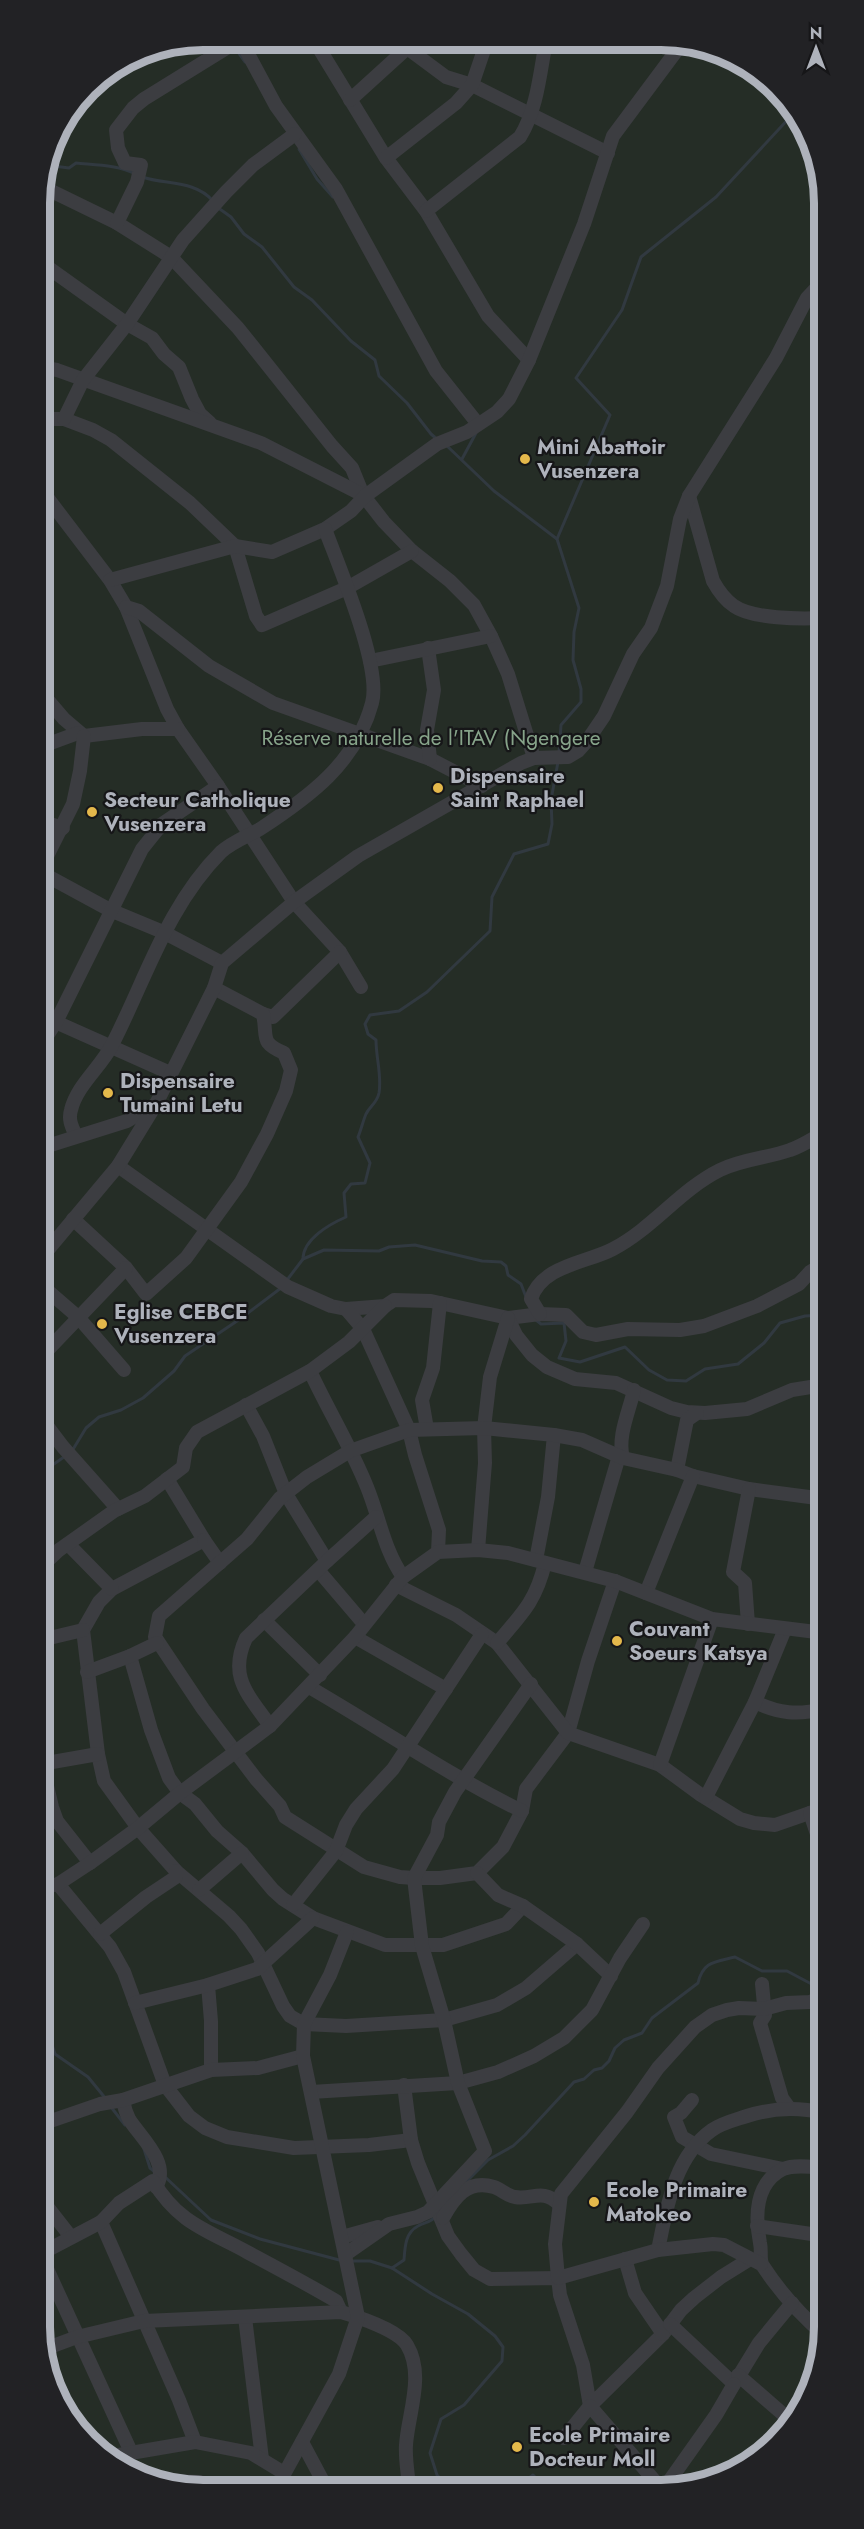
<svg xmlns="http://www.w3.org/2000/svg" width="864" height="2529" viewBox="0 0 864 2529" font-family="Jost,sans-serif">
  <rect width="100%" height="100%" fill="#1b1b1d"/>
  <path fill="#252d26" d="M203,39L694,42L777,87L822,170L825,2337L813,2389L785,2434L744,2468L694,2487H171L87,2442L42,2359L39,191L56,131L94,80L140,51Z"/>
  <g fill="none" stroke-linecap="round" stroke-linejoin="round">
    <g stroke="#313940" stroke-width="3">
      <path d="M235,48L245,62"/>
      <path d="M299,149L317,179L333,197"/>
      <path d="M46,165L69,168L76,163C96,165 118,165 136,174"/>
      <path d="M142,177C166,185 195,180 213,201"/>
      <path d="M217,207L231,217L244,234L262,247L294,287L312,300L351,341L375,360L379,376L407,403L431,434L438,440"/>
      <path d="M446,445L494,491L557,539L579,608L574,632L573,660L581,689V702L561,725L559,753"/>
      <path d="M462,459L476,433"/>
      <path d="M557,539L610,415L576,378L622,310L641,257L716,197L792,115"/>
      <path d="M303,1259C303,1239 330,1224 346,1217L344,1193L351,1184L365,1183L370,1163L358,1137C361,1130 363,1121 366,1114C370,1106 377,1103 379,1093C382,1076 376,1058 376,1040L368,1034L365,1024L370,1015L399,1011L427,992L490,931L492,897L514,854L548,844L552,824L551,800L558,762"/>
      <path d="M287,1280L303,1259L324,1250L379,1251L389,1247L415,1245L482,1261L501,1262L506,1266L508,1275L521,1284L526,1297"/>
      <path d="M536,1320L541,1324L564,1323L566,1341L559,1358L580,1362L625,1347L649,1370L667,1380L686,1381L705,1369L738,1364L764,1343L780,1323L805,1316L823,1315"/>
      <path d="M72,1451L86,1428L99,1417L121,1410L143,1398L174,1371L185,1356L240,1319L281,1288"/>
      <path d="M41,1473L64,1457"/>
      <path d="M42,2014L55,2054L88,2077L106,2099"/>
      <path d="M111,2107L125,2125"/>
      <path d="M144,2149L150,2168L155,2172"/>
      <path d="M164,2176L211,2220L260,2239L343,2261"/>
      <path d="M463,2185L488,2160L513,2146L525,2135L574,2082L584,2079L594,2070L602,2068L609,2061L615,2048L624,2040L642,2033L652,2018L698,1983C703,1961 715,1962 735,1957L762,1971H787L819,1988"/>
      <path d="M350,2261H370L392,2268L432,2294L468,2314L495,2336L503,2347L502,2361L464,2405L441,2419L430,2453L437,2475L449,2487"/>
      <path d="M392,2268L404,2260C405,2247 405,2233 418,2226C425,2222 430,2223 435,2217"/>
      <path d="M517,2487L533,2475L541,2483V2487"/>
    </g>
    <g stroke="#3c3d41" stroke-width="14">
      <path d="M240,39L276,106L336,189L436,371L478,424"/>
      <path d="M314,40L386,158L426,211L488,316L529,360"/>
      <path d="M407,48L446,77L472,85L608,153"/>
      <path d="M350,100L416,40"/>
      <path d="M386,158L456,103L472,85L487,41"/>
      <path d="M41,186L117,223L171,257L238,328L332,446L352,468L363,495"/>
      <path d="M426,211L520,137C537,110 540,73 546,41"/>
      <path d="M117,223L137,182L141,165L125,163L118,148L116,130L133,108L144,99L241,39"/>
      <path d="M39,261L127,324L152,338L164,354L179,367L192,399L200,414L210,423"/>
      <path d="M40,367L57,370L261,443L363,495L384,522L412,551L450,581L474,605L491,636L508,674L534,758"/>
      <path d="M40,419H64L93,430L111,440L190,503L235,546L256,616L262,625L347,588L412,551"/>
      <path d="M64,419L83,380L127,324L183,240L226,192L253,165L295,134"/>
      <path d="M40,488L110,580L126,607L167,709L178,729L218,786L294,902L340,952L361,987"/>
      <path d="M689,496L713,581C718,590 725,600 734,606C752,619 801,619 822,618"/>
      <path d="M110,580L235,546L272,552L325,529L351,511L365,496L437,444L467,432L497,412L509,399L529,360L584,224L613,136L683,42"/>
      <path d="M126,607L139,611L209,666L273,703L430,759L482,786"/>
      <path d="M428,648L434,690L427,730L430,759"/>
      <path d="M370,661L491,636"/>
      <path d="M40,691L64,719L84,736L142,729H178"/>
      <path d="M40,747L78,733"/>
      <path d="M40,821L63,828"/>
      <path d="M40,870L73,804L80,771L84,736"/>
      <path d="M40,872L110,910L163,932L222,963"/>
      <path d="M263,1014L273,1017L340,952"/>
      <path d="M40,1015L170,1073"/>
      <path d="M40,1046L56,1022L142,849L162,824L218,786"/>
      <path d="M76,1136C72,1127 68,1120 71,1110C77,1085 101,1067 112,1045C146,979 167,906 221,852C232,842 248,836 260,829C309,797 356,763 372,703C382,667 339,567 325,529"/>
      <path d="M41,1148L127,1121L154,1105"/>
      <path d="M118,1166L288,1287L331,1306L346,1309L385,1306L394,1300L431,1301L508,1318L540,1314L566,1315L583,1332L596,1335L628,1329L680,1330L704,1326L757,1306L799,1284L810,1272L823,1264"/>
      <path d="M73,1219L126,1268L146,1294L186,1258L241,1182L267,1134L286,1091L291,1070L284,1053C259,1042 268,1038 263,1014L214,988"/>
      <path d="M41,1258L118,1166L156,1104L214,988L222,963L294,902L358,856L521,763L534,758L568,757L578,751L587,741L604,716L633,654L651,628L667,586L680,519L689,496L776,358L807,298L822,282"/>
      <path d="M41,1285L78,1317L124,1370"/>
      <path d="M346,1309L363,1329L409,1430L415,1455L439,1530L438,1552"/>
      <path d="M540,1314L531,1299C542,1265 587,1263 613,1249C653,1228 680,1190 720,1170C742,1159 768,1158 790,1150C802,1146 812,1139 823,1133"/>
      <path d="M508,1318L516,1335L532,1355L547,1367L575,1379L616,1383L671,1408L687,1412L705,1413L747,1409L792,1390L823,1385"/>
      <path d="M41,1357L126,1268"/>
      <path d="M310,1371C328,1410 351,1447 367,1487C379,1516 384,1550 403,1577"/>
      <path d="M821,1385L823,1406"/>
      <path d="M246,1405L263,1436L286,1494L327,1561"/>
      <path d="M41,1418L63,1447L118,1509"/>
      <path d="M427,1429L422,1400L433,1368L440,1303"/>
      <path d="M623,1458C617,1437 629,1412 634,1390"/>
      <path d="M677,1470L687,1420L697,1413"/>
      <path d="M167,1479L204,1540L112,1589L99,1602L83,1630L98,1754L104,1781L138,1828L176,1871L229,1916L241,1929L258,1953L283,2006L290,2016L304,2024L346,2026L444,2020L497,2005L526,1988L577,1944"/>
      <path d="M817,1498L823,1453"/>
      <path d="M204,1540L220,1563"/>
      <path d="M68,1544L112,1589"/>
      <path d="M478,1550L485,1463L484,1428L490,1377L508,1318"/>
      <path d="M536,1560L548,1497L554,1435"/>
      <path d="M41,1567L59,1550L114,1511L145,1496L183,1467L186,1448L197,1432L310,1371L349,1342L385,1306"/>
      <path d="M318,1570L364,1624"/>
      <path d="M585,1572L619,1456"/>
      <path d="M615,1581L588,1661L568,1733L526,1789L522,1811L503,1847L477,1873L440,1878H414L400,1877L364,1867L285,1817L280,1806L256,1779L203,1709L155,1637L159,1616L247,1539L280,1498L307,1477L350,1451L409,1430L484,1428L554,1435L582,1440L623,1458L677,1470L693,1476L749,1489L824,1499"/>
      <path d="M396,1585L456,1615L497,1643L568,1733L660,1765L701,1795L740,1819L754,1823L775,1825L824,1808"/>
      <path d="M646,1593L693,1476"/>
      <path d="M264,1620L320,1675"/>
      <path d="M748,1624L745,1583L733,1572L749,1489"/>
      <path d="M355,1637L446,1689"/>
      <path d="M41,1640L83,1630"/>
      <path d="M497,1643C522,1614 536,1601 545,1563"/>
      <path d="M130,1656L151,1730L169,1778L180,1793L195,1804L217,1831L242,1853L273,1890L283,1899L313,1918L385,1945H443L506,1924L523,1906"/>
      <path d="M87,1672L130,1656L157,1643"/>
      <path d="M309,1687C380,1728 448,1775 522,1811"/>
      <path d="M755,1702C779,1714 798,1715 824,1709"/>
      <path d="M270,1726C248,1694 228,1677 246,1638L327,1561L376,1517"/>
      <path d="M41,1731L47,1762L46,1782L52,1807L57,1821L90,1863"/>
      <path d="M41,1764L98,1754"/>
      <path d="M660,1765L712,1619"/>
      <path d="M706,1797L755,1702L785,1629"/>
      <path d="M810,1813L824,1855"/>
      <path d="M477,1873L498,1895L523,1906L577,1944L611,1976"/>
      <path d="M58,1884L110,1947L124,1972L165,2085L189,2116L205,2128L227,2137L294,2148L369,2145L411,2140"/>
      <path d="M42,1888L58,1884L90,1863L138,1828L180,1793L270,1726L355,1637L403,1577L438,1552L478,1550L508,1553L615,1581L712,1619L824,1633"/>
      <path d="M199,1890L242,1853"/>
      <path d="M293,1905L336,1851L346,1825L356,1809L393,1769L482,1634"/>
      <path d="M100,1934L146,1897L176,1877V1871"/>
      <path d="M762,1984L765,2015L760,2023L782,2098L790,2109"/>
      <path d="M208,1985L211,2021V2070"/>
      <path d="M135,2003L208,1985L257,1969L313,1918"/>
      <path d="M404,2085L411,2140L418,2163L448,2236L461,2254L474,2270L490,2279L558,2278L560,2295L583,2365L590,2406L663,2334L681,2310L694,2298L721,2277L750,2259"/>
      <path d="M311,2092L458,2083L498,2072L534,2056L564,2038L592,2010L620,1958L643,1924"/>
      <path d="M123,2100C124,2106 126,2113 129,2119C140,2137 171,2163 156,2187"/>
      <path d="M692,2100L681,2113L674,2117L682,2137L711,2154L783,2169"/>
      <path d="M42,2124L100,2104L123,2100L211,2070L258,2068L303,2056"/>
      <path d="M824,2168C812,2167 795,2164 783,2169C755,2183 755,2217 760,2243C762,2251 759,2260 763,2266C779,2291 802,2316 825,2336"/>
      <path d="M42,2200L71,2237"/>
      <path d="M443,2218C454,2198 467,2179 494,2187C501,2189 507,2196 515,2197C533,2200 542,2188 559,2204"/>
      <path d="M101,2222L179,2400L195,2442"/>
      <path d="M757,2226L825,2236"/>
      <path d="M342,2237L378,2227"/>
      <path d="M658,2250C667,2207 674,2157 712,2130C722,2123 735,2120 747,2116C772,2108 798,2107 824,2113"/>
      <path d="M42,2253L101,2222L119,2203L153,2181C179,2224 207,2230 247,2252C277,2268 307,2284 336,2301L341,2312"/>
      <path d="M346,2254L389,2224L417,2217L428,2212L485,2151L458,2083L444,2020L422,1946L414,1878L437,1835L439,1822L455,1792L531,1684"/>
      <path d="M42,2258L131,2452"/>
      <path d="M625,2259L635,2293L663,2334"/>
      <path d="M761,2264L724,2245L713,2244L658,2250L558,2278L555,2244L561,2194L627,2112L658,2068L695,2027L712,2015L727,2010L739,2008L764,2009L786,2003L810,2002L819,1999L824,1988"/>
      <path d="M245,2317L262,2459"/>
      <path d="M670,2324L734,2384L759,2343L792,2303"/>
      <path d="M42,2350L77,2337L144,2321L341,2312C358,2317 398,2330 407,2345C425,2375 408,2414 406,2445C405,2459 408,2473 409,2487"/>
      <path d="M738,2375L792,2422"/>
      <path d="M564,2438L590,2406L660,2487"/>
      <path d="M302,2442L326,2487"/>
      <path d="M113,2456L195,2442L251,2453L284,2473"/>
      <path d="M161,2481L199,2482L225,2487"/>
      <path d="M277,2487L339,2374L358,2317L303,2056L304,2024L330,1975L347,1932"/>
      <path d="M665,2487L716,2415L734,2384"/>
    </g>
  </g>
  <g fill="#e4b84b" stroke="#161618" stroke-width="2">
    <circle cx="525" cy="459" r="6"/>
    <circle cx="438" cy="788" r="6"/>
    <circle cx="92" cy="812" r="6"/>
    <circle cx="108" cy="1093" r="6"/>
    <circle cx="102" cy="1324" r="6"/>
    <circle cx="617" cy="1641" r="6"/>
    <circle cx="594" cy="2202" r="6"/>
    <circle cx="517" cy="2447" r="6"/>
  </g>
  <g text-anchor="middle" stroke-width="4.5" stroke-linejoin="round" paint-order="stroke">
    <g font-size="21" font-weight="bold" fill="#aeb2bb" stroke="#161618" text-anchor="start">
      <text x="537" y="454">Mini Abattoir<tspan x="537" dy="24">Vusenzera</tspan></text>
      <text x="450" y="783">Dispensaire<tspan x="450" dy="24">Saint Raphael</tspan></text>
      <text x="104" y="807">Secteur Catholique<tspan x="104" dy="24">Vusenzera</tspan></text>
      <text x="120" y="1088">Dispensaire<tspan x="120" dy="24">Tumaini Letu</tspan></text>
      <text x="114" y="1319">Eglise CEBCE<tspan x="114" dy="24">Vusenzera</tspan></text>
      <text x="629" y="1636">Couvant<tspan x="629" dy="24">Soeurs Katsya</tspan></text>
      <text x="606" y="2197">Ecole Primaire<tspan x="606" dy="24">Matokeo</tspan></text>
      <text x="529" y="2442">Ecole Primaire<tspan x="529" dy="24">Docteur Moll</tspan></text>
    </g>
    <g font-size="21" fill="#87a48a" stroke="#161618">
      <text x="431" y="745">Réserve naturelle de l'ITAV (Ngengere</text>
    </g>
  </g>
  <path d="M0 0H864V2529H0ZM203 50H661A153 153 0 0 1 814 203V2327A153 153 0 0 1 661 2480H203A153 153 0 0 1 50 2327V203A153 153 0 0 1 203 50Z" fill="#222225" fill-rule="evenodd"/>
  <path fill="none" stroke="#aeb2bb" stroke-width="8" d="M203 50H661A153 153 0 0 1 814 203V2327A153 153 0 0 1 661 2480H203A153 153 0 0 1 50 2327V203A153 153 0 0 1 203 50Z"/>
  <g transform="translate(816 48)" stroke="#161618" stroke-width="4.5" paint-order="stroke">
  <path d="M0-4.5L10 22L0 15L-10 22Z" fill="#aeb2bb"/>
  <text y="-9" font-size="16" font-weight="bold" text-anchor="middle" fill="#aeb2bb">N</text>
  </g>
</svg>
